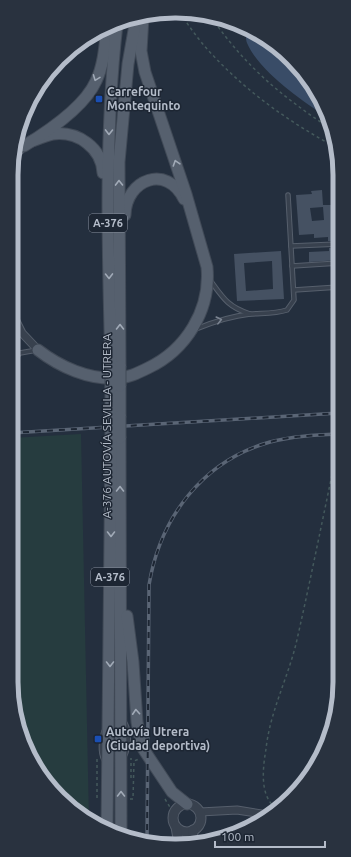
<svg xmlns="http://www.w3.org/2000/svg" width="351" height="857" viewBox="0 0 351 857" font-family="Ubuntu,sans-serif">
  <rect width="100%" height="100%" fill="#242f3e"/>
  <path fill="#263c3f" d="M81,434L89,821L52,790L20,735L11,681V438Z"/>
  <path fill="#394c67" d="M245,28C282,46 315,77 327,117C302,101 259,71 247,43C245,38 247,33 245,28Z"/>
  <g fill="#455162" fill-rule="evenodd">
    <path d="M322,190L323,205H331V209L339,208V241H328V237L314,238V234L299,235L296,195L312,194L311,191ZM323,207L324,220L312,221L310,208Z"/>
    <path d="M339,247V260L309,262V252L329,251V248Z"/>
    <path d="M281,251L284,299L237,301L234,254ZM272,261L273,289L246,291L244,263Z"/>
  </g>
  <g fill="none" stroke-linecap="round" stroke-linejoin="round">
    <defs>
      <g id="service">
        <path d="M291,246L339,244"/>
        <path d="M292,266L339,263"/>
        <path d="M210,280C223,298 228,307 250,314"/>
        <path d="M294,290L339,287"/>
        <path d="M196,329C213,322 232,316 250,314C263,313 275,314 287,310L294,300L288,195"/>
        <path d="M11,363L20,353L37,350"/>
        <path d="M124,757C129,747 130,732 125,723"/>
        <path d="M104,760C100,752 101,740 104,731"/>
      </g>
      <g id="minor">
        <path d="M14,157L24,146"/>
        <path d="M11,311L22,333L38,350"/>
        <path d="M200,812L237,810L268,815"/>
      </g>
      <g id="tertiary">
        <circle cx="187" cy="818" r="14"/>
        <path d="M176,827L179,844"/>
        <path d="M192,843L193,830"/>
      </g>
      <g id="primary">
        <path d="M32,141C39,139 46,135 53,134C78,131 102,148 103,173"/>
        <path d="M24,146C47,132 85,106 96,81C104,65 105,44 107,27"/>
        <path d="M125,215C126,179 167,164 184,199"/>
        <path d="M38,350C60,367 89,380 117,378C128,378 138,373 148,368C186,350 211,310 207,267L186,194L145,72L141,51L143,17"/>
        <path d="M120,366L119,162L128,64L136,19"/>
        <path d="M111,368C108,254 104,138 117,24"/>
        <path d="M120,416V386"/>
        <path d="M111,417V388"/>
        <path d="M120,438L121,833"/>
        <path d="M127,616L133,662L137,722L142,747L172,792L187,804"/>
        <path d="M107,829L111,439"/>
      </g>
    </defs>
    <use href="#service" stroke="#565f6c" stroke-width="5.5"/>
    <use href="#minor" stroke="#565f6c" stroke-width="9"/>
    <use href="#tertiary" stroke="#565f6c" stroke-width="11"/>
    <use href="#primary" stroke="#414a57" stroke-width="13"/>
    <g stroke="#44595c" stroke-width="1.5" stroke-dasharray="3 3" stroke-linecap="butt">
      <path d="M180,13C189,26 198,39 208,50C245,91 289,122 337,148"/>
      <path d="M152,17L165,11"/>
      <path d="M211,17C247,68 280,95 331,129"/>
      <path d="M22,137C21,129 25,120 26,113"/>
      <path d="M97,759V798"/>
      <path d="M131,778V758"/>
      <path d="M130,799H133L134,761L139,759"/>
      <path d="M165,799L174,814"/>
      <path d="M276,808C259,796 263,767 266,749C270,712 287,680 296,644C311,578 324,512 338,446"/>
    </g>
    <use href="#service" stroke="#38414e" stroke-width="3.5"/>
    <use href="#minor" stroke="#38414e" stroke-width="7"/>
    <use href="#tertiary" stroke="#38414e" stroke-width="9"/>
    <use href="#primary" stroke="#56606e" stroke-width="11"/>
    <defs>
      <g id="rail">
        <path d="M11,433L339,413"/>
        <path d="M147,842L149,585C160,518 202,461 270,442C292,436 316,435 339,434"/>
      </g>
    </defs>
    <use href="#rail" stroke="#5a6575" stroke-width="3.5"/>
    <use href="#rail" stroke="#1d2633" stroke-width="2" stroke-dasharray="6" stroke-linecap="butt"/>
    <defs>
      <g id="primary-bridge">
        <path d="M120,366V386"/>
        <path d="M111,388V368"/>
        <path d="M120,416V438"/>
        <path d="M111,417V439"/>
      </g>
    </defs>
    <use href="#primary-bridge" stroke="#414a57" stroke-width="13" stroke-linecap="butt"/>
    <use href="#primary-bridge" stroke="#56606e" stroke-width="11"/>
  </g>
  <defs><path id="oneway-chevron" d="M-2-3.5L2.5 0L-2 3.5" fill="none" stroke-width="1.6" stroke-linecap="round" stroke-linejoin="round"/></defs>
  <g stroke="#a1aab7">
    <use href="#oneway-chevron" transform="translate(96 78) rotate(111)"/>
    <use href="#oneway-chevron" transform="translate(109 132) rotate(91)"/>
    <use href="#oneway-chevron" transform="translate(176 163) rotate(-108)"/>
    <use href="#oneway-chevron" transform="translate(119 183) rotate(-91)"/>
    <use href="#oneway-chevron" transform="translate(109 276) rotate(89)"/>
    <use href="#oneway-chevron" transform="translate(120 327) rotate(-90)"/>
    <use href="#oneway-chevron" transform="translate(120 489) rotate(-90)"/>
    <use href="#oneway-chevron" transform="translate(111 534) rotate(90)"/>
    <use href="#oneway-chevron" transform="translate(110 664) rotate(90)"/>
    <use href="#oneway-chevron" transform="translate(136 712) rotate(-94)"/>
    <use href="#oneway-chevron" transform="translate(121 794) rotate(-90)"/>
  </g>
  <use stroke="#7c8592" href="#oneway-chevron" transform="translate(219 320) rotate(-14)"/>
  <g fill="#1a4fb4" stroke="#1d2633" stroke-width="1.5">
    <rect x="95" y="95" width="8" height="8" rx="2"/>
    <rect x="94" y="735" width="8" height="8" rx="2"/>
  </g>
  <g text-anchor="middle" stroke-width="3" stroke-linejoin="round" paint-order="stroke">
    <g fill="#1d2633" stroke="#878f9c" stroke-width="1">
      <rect x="89" y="214" width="38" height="18" rx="3"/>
      <rect x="91" y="568" width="38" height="18" rx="3"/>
    </g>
    <g font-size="11" font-weight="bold" fill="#b4bcc9">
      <text x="108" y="227">A-376</text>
      <text x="110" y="581">A-376</text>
    </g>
    <g font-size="12" font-weight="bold" fill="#b4bcc9" stroke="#1d2633" text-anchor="start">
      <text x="107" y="96">Carrefour<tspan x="107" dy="14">Montequinto</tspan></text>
      <text x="106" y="736">Autovía Utrera<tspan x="106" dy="14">(Ciudad deportiva)</tspan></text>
    </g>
    <g font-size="12" fill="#b4bcc9" stroke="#1d2633">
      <text transform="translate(107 426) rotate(-90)" y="4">A-376 AUTOVÍA SEVILLA - UTRERA</text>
    </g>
  </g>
  <path d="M0 0H351V857H0ZM175 18H176A157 157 0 0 1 333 175V682A157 157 0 0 1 176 839H175A157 157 0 0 1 18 682V175A157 157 0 0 1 175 18Z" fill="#29323f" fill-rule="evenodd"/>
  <path fill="none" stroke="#b4bcc9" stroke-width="5" d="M175 18H176A157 157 0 0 1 333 175V682A157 157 0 0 1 176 839H175A157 157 0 0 1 18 682V175A157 157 0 0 1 175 18Z"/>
  <path d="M215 841v6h110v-6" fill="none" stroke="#b4bcc9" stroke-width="2"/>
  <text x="221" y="841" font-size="12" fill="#b4bcc9" stroke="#1d2633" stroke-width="3" paint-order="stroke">100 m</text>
</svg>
